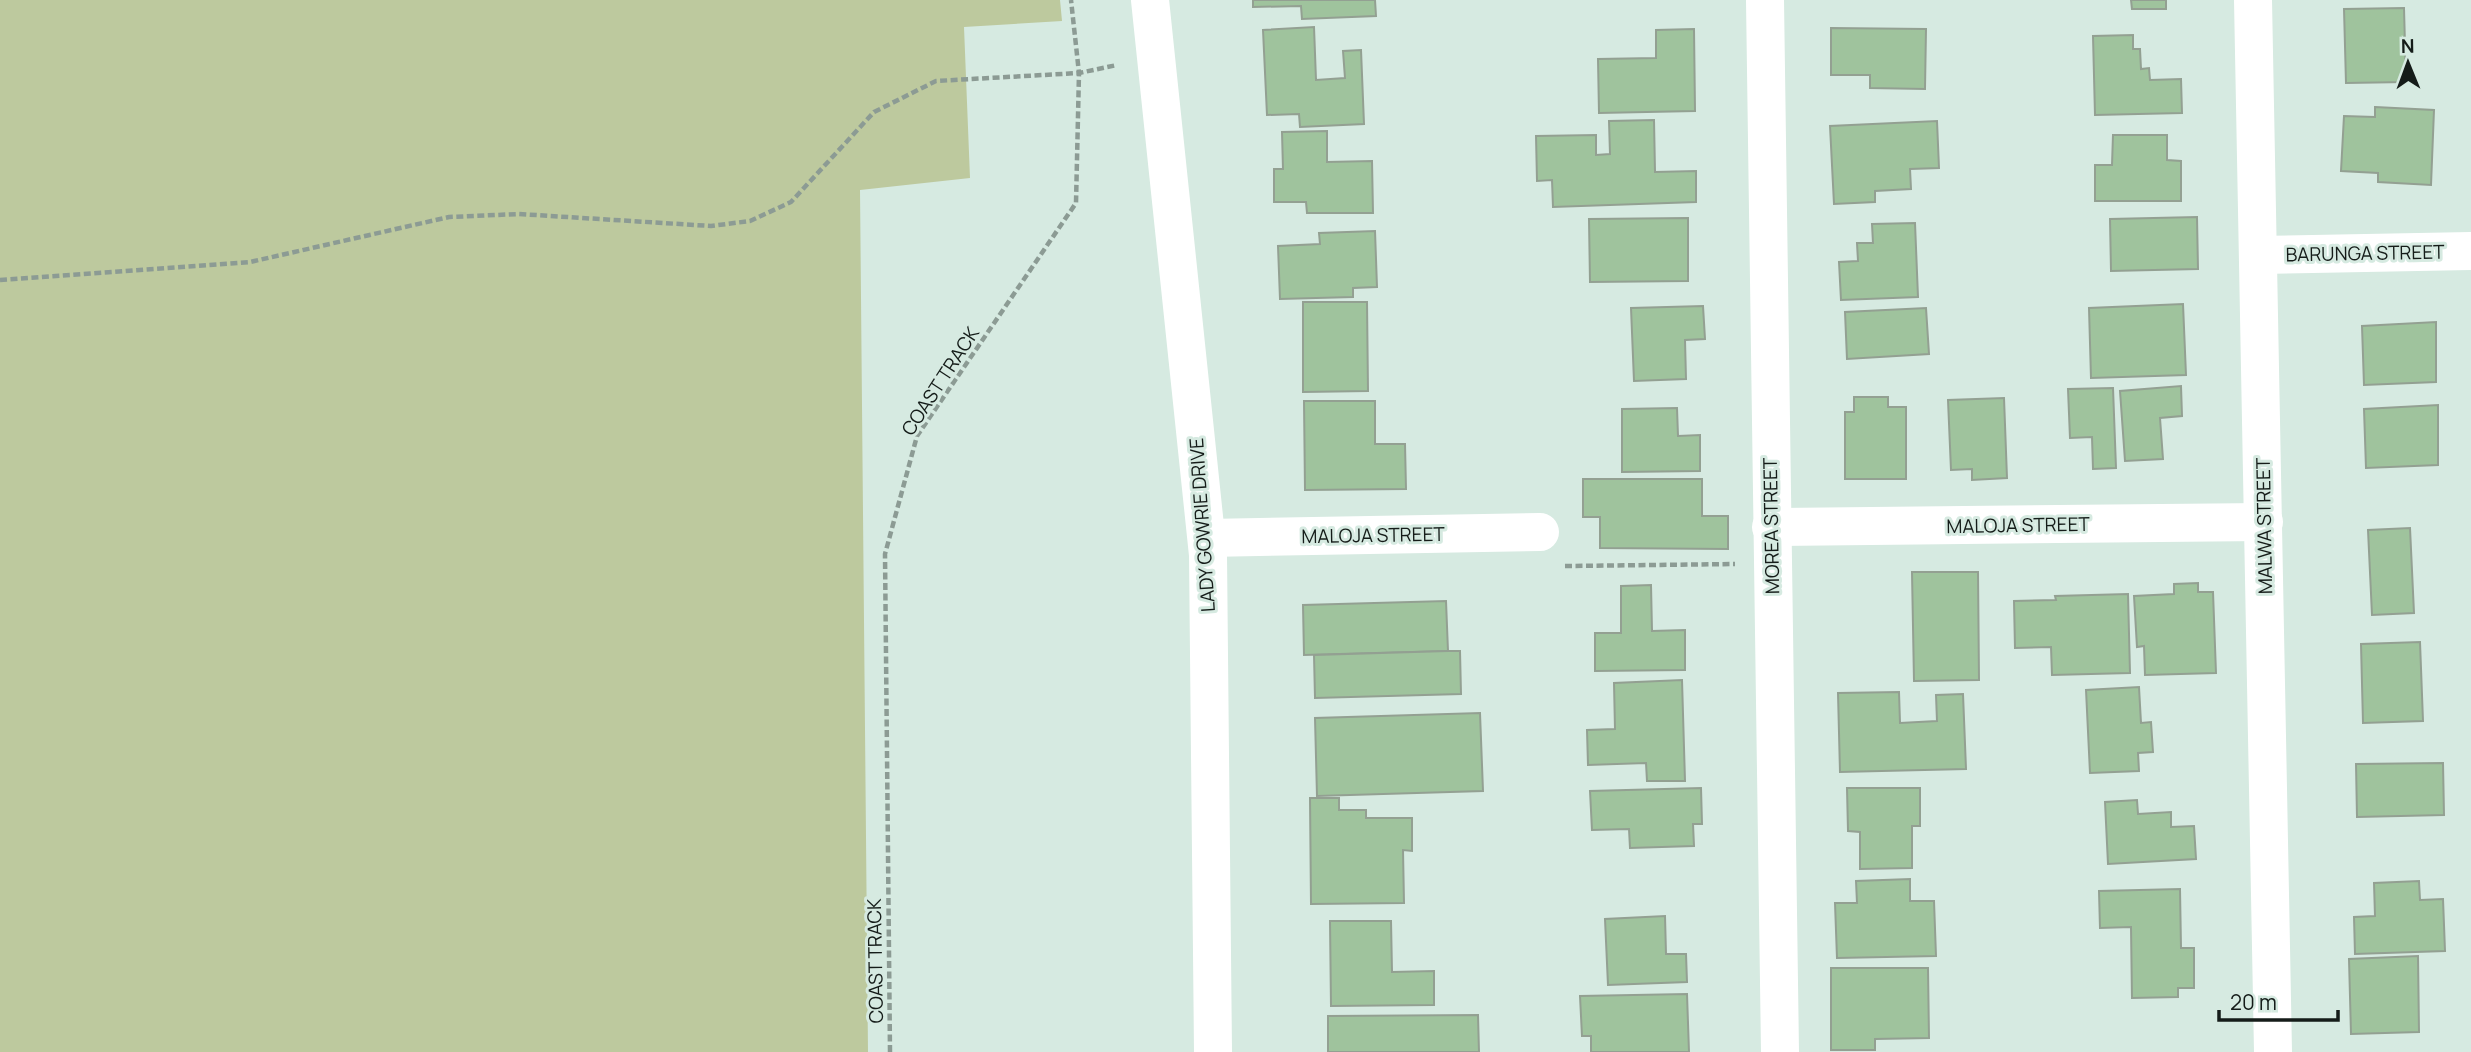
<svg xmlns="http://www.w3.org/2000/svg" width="2471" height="1052" viewBox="0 0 2471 1052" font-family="Manrope,sans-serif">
  <rect width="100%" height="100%" fill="#d6eae1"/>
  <path fill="#bdc99e" d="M0,0H1060L1062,21L964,27L970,178L860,190L868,1052H0Z"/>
  <g fill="#9fc39d" stroke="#93a092" stroke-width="2">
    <path d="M1253,0H1375L1376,16L1302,19L1301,6L1253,7Z"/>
    <path d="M2131,0H2166V9H2132Z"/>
    <path d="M2404,8L2406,82L2346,83L2344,9Z"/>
    <path d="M1314,27L1316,80L1345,78L1343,51L1361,50L1364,124L1300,127L1299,114L1267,115L1263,30Z"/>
    <path d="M1831,28L1926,29L1925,89L1870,88V75H1831Z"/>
    <path d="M1694,29L1695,111L1599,113L1598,59L1656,58V30Z"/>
    <path d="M2133,35V49H2140L2141,69L2149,68L2150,80L2181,79L2182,113L2095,115L2093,36Z"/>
    <path d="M2375,107L2434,110L2431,185L2378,182V173L2341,171L2344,116L2375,117Z"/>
    <path d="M1654,120L1655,172L1696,171V202L1553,207L1552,180L1537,181L1536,136L1596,135V155L1610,154L1609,121Z"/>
    <path d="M1937,121L1939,168L1910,169L1911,189L1875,191V202L1834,204L1830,126Z"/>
    <path d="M1327,131V162L1372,161L1373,213H1307L1306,202H1274V169H1283L1282,132Z"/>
    <path d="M2113,135H2167V160L2181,161V201H2095V165H2112Z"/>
    <path d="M2197,217L2198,269L2111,271L2110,219Z"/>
    <path d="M1688,218V281L1590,282L1589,219Z"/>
    <path d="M1915,223L1918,297L1841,300L1839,262L1858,261L1857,243H1873L1872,224Z"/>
    <path d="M1375,231L1377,287L1353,288V297L1280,299L1278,246L1320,244L1319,233Z"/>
    <path d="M1303,302H1367L1368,391L1303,392Z"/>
    <path d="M2183,304L2186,375L2091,378L2089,308Z"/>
    <path d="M1703,306L1705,339L1685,340L1686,379L1634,381L1631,308Z"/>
    <path d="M1926,308L1929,354L1847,359L1845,312Z"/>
    <path d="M2436,322V382L2364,385L2362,326Z"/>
    <path d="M2181,386L2182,416L2160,418L2163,459L2125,461L2120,391Z"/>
    <path d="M2113,388L2116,468L2093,469L2092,437L2070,438L2068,389Z"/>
    <path d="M1854,397H1888V407H1906V479H1845V412H1854Z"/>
    <path d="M2004,398L2007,478L1972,480V469L1951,470L1948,400Z"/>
    <path d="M1304,401H1375V444H1405L1406,489L1305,490Z"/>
    <path d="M2438,405V465L2366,468L2364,409Z"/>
    <path d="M1677,408L1678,436L1700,435V471L1622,472V409Z"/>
    <path d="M1583,479H1702V516H1728V549L1600,548V517H1583Z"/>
    <path d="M2410,528L2414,613L2372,615L2368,530Z"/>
    <path d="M1912,572H1978L1979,680L1914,681Z"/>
    <path d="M2198,583V592H2213L2216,673L2145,675L2144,646L2137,647L2134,596L2174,594V584Z"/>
    <path d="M1651,585L1652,631L1685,630V670L1595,671V633H1621V586Z"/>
    <path d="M2128,594L2130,673L2052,675L2051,647L2015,648L2014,601L2056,600L2055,596Z"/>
    <path d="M1446,601L1448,651L1304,655L1303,605Z"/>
    <path d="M2420,642L2423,721L2363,723L2361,644Z"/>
    <path d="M1448,651H1460L1461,694L1315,698L1314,655Z"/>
    <path d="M1682,680L1685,781H1647L1646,763L1588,765L1587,730L1615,729L1614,683Z"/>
    <path d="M2139,687L2141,723L2151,722L2153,752L2138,753L2139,771L2090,773L2086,690Z"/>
    <path d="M1899,692L1900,723L1937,721L1936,695L1963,694L1966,769L1840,772L1838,693Z"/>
    <path d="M1480,713L1483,791L1317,796L1315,718Z"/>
    <path d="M2443,763L2444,815L2357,817L2356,764Z"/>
    <path d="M1701,788L1702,824H1693L1694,846L1630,848L1629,829L1592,830L1590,791Z"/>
    <path d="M1847,788H1920V826H1912V868L1860,869V832L1848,831Z"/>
    <path d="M1310,798H1339V810H1366V818H1412V851L1403,850L1404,903L1311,904Z"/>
    <path d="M2137,800L2138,814L2171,812V827L2194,826L2196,859L2108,864L2105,802Z"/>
    <path d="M1910,879V901H1934L1936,956L1837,958L1835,903H1857L1856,881Z"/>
    <path d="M2419,881L2420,900L2443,899L2445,951L2355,954L2354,917L2375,916L2374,883Z"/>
    <path d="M2180,889L2181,948H2194V988H2178V997L2132,998L2131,927L2100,928L2099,891Z"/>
    <path d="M1665,916L1666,954H1686L1687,982L1608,985L1605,919Z"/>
    <path d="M1330,921H1391L1392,972L1434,971V1005L1331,1006Z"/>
    <path d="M2418,956L2419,1032L2351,1034L2349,959Z"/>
    <path d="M1831,968H1928L1929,1038L1875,1039V1050H1831Z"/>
    <path d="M1687,994L1689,1052H1591V1036H1582L1580,996Z"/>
    <path d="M1478,1015L1479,1052H1328V1016Z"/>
  </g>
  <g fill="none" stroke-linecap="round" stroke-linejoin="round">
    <g stroke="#8c9b94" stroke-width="4.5" stroke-dasharray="7 3.5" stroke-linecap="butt">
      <path d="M0,280L250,262L449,217L519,214L711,226L750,221L791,202L874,112L936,81L1079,73L1117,65"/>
      <path d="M1565,566L1735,564"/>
      <path d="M890,1052L885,554L917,436L1076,203L1079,73L1071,0"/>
    </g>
    <g stroke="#fff" stroke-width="38">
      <path d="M1765,0L1780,1052"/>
      <path d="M2253,0L2273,1052"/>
      <path d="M2258,255L2471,251"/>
      <path d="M1771,527L2264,522"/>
      <path d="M1207,538L1540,532"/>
    </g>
    <path stroke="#fff" stroke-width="38" d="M1150,0L1208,555L1213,1052"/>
  </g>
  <g text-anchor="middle" stroke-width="6" stroke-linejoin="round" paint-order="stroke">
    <g font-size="19" fill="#151c19" stroke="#d6eae1">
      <text transform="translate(2365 253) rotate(-1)" y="7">BARUNGA STREET</text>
      <text transform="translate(940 381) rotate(-57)" y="7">COAST TRACK</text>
      <text transform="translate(1202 525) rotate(-94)" y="7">LADY GOWRIE DRIVE</text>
      <text transform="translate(2018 525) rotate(-1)" y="7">MALOJA STREET</text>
      <text transform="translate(1771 526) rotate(-91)" y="7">MOREA STREET</text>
      <text transform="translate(2264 526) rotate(-91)" y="7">MALWA STREET</text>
      <text transform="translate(1373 535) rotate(-1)" y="7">MALOJA STREET</text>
      <text transform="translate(875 961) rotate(-91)" y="7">COAST TRACK</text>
    </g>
  </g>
  <g transform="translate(2408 63) rotate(359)" stroke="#d6eae1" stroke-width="5" paint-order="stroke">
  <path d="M0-5L12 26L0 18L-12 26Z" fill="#151c19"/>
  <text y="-10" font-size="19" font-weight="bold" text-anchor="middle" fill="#151c19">N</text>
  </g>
  <path d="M2219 1010v10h119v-10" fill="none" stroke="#151c19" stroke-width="3.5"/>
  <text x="2230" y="1010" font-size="21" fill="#151c19" stroke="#d6eae1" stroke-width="5" paint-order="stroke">20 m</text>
</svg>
